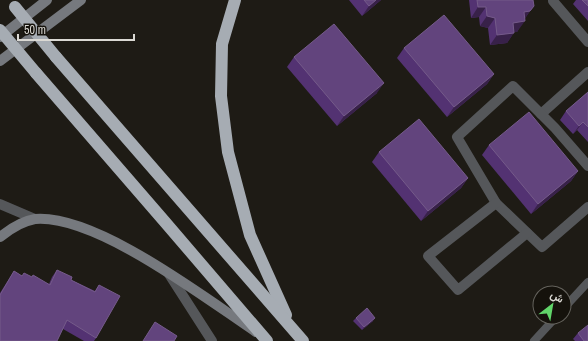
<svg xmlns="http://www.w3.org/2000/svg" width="588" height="341" viewBox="0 0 588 341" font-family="'Archivo Narrow',Vazirmatn,sans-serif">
  <rect width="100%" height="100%" fill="#1e1b15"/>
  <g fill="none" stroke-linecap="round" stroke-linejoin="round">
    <g stroke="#55575a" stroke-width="8">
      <path d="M564,308L588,282"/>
      <path d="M534,341L556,317"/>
    </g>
    <g stroke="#55575a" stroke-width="10">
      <path d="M553,1L588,42"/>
      <path d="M541,114L588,72"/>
      <path d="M588,166L555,128L513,86L457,137L496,203L542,247L588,207"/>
      <path d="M496,203L428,256L458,290L527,233"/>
      <path d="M0,204L35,219"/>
      <path d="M169,274L212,341"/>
    </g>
    <g stroke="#76797e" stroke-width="10">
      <path d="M0,37L47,0"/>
      <path d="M0,61L81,0"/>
      <path d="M0,237C10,229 22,221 35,219C96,214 205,298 256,332"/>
    </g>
    <g stroke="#a6acb3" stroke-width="12">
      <path d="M235,0L222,44L221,96L228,152L250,235L286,315"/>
      <path d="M56,57L303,341"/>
      <path d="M36,73L165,222L267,341"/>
    </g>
    <g stroke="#a6acb3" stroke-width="12">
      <path d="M15,7L56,57"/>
      <path d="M0,30L36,73"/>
    </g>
  </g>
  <g fill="#533272">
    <path d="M349,0H381L362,16Z"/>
    <path d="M469,0H533L534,6L524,19L517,32H514L507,43L490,45L488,28L480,26L479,17L471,18Z"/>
    <path d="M576,0H588V21L573,4Z"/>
    <path d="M404,48L494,74L487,84L447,117L397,58Z"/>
    <path d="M294,57L377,93L337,126L287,67Z"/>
    <path d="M588,92V142L577,130L573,134L560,120L566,111Z"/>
    <path d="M489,145L578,171L571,181L531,214L482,155Z"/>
    <path d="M379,152L468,178L461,188L421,221L372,162Z"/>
    <path d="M57,270L71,280L95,291L99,285L96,338L94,341H84L63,329L0,341V293L14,271L22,276L32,277L49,284L52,277Z"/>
    <path d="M356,318L373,321L362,330L353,321Z"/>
    <path d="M578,333L588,341H575L573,339Z"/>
  </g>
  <g fill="#382149">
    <path d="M376,0H381L362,16L369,6Z"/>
    <path d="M478,7H486L479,17L471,18Z"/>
    <path d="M530,11L523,22L525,21L517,32L505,33L513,23L524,12Z"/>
    <path d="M487,16L495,18L488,28L480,26Z"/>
    <path d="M514,33L507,43L490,45L497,35Z"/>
    <path d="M494,74L487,84L447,117L454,107Z"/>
    <path d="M384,83L377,93L337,126L344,116Z"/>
    <path d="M583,122L577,130L573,134L579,126Z"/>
    <path d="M578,171L571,181L531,214L538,204Z"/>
    <path d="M468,178L461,188L421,221L428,211Z"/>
    <path d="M375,318L373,321L362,330L364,327Z"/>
  </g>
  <g fill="#62447d" stroke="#755b8a">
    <path d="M364,0H376L369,6Z"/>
    <path d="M477,0H533L534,6L530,11L524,12L525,21L513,23L514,33L497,35L495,18L487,16L486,7H478Z"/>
    <path d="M582,0H588V6Z"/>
    <path d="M444,15L494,74L454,107L404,48Z"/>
    <path d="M334,24L384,83L344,116L294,57Z"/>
    <path d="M588,92V127L583,122L579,126L566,111Z"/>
    <path d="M529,112L578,171L538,204L489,145Z"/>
    <path d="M419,119L468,178L428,211L379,152Z"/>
    <path d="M57,270L72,277L71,280L95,292L99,285L120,296L96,338L67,320L57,341H0V295L14,271L22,276L24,273L32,277L33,275L50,285Z"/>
    <path d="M367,308L375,318L364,327L356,318Z"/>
    <path d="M155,322L177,336L174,341H143Z"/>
    <path d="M588,325V341H584L578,333Z"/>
  </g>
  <g transform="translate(552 305) rotate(31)"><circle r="19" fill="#15120c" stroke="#64625c"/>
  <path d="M0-3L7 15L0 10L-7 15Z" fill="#61d56a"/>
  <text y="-6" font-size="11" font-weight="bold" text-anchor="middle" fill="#dbd9d4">ش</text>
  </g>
  <path d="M18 34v6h116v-6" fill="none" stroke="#dbd9d4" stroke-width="2"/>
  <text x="24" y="34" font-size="12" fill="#dbd9d4" stroke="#15120c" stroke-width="3" paint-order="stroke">50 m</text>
</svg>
